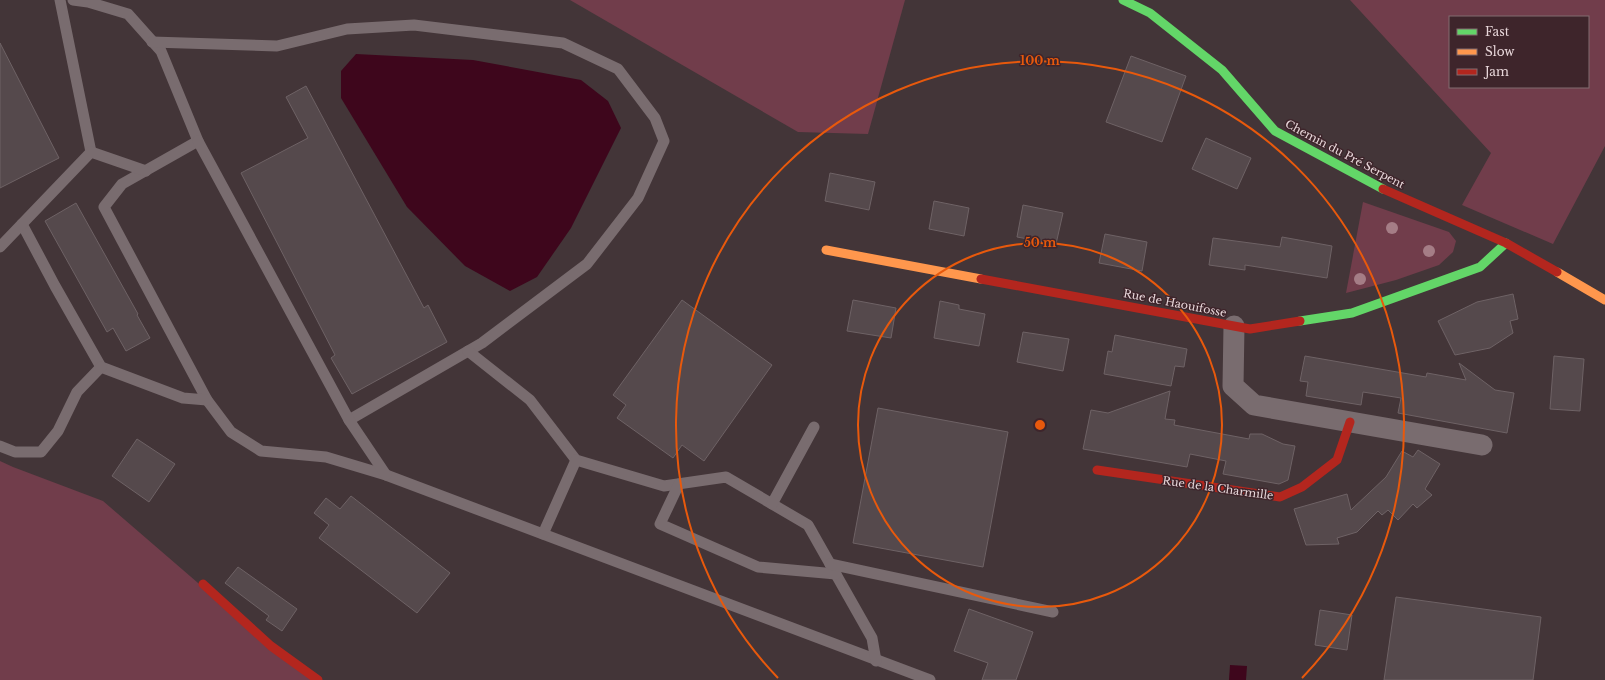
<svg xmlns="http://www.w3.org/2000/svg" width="1605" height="680" viewBox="0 0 1605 680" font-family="'Libre Baskerville',serif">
  <rect width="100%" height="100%" fill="#433538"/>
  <g fill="#713d4b" fill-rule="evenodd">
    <path d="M570,0H905L868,134L798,132Z"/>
    <path d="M1350,0H1605V146L1553,244L1462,205L1491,153ZM1450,17H1588V87H1450Z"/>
    <path d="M1363,202L1449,232L1456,241L1453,252L1439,265L1396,280L1346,293Z"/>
    <path d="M0,461L13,467L103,501L271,646L318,680H0Z"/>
  </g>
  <g fill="#3e061c">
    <path d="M356,54L473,60L581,80L608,101L621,128L571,228L537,277L510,291L465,266L407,207L341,98V71Z"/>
    <path d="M1230,665L1247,666L1246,680H1229Z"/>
  </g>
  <g fill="#55494c" stroke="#6e6265">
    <path d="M0,43L59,158L0,188Z"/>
    <path d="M1131,56L1186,76L1162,142L1106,122Z"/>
    <path d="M306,86L424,308L428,305L447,342L352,394L331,358L335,355L241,173L308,138L286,97Z"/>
    <path d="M1206,138L1251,158L1237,189L1192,169Z"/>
    <path d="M830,173L875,182L869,210L825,201Z"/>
    <path d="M934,201L969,208L964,236L929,229Z"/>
    <path d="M76,203L138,314L137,315L150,338L126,351L113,328L107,332L45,221Z"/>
    <path d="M1023,205L1063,213L1056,244L1017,237Z"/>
    <path d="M1105,234L1147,242L1142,271L1099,263Z"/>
    <path d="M1282,237L1332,246L1327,278L1245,265V270L1209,265L1213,238L1280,247Z"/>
    <path d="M1513,294L1518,319L1510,321L1513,333L1490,348L1455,355L1438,321L1477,302Z"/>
    <path d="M682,300L772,365L704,461L682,445L673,458L617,418L626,405L613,395Z"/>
    <path d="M853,300L896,308L891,338L847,331Z"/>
    <path d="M940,301L959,305V309L985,314L979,346L934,338Z"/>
    <path d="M1023,332L1069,339L1063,371L1017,362Z"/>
    <path d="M1115,335L1187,349L1184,367L1175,366L1171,386L1104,374L1108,351L1112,352Z"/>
    <path d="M1305,356L1426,377L1427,373L1466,380L1459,363L1495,390L1514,393L1507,433L1398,413L1401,398L1363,392L1361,405L1306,396L1308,382L1300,381Z"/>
    <path d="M1554,356L1584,359L1580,411L1550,409Z"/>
    <path d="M1170,391L1165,419L1175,420L1174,425L1249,439L1250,434H1262L1283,444L1295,446L1288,480L1279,484L1223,474L1226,461L1190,454L1187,467L1083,449L1091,410L1108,413Z"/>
    <path d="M878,408L1008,432L983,567L853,543Z"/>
    <path d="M137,439L175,464L149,502L112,476Z"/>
    <path d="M1418,450L1440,464L1425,489L1432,495L1417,508L1413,504L1398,520L1388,510L1382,515L1378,511L1357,532L1337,538L1339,544L1306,545L1294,509L1347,494L1351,510L1386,477L1402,451L1413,457Z"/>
    <path d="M351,496L450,573L417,613L319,538L329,525L314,513L326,498L340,509Z"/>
    <path d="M238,567L297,609L282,631L266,620L269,616L225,583Z"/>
    <path d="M1396,597L1541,617L1533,680H1384Z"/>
    <path d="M969,609L1033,632L1016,680H982L988,663L954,651Z"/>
    <path d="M1320,610L1352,615L1347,650L1315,645Z"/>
  </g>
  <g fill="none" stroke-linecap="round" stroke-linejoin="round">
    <g stroke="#796c6f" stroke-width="11">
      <path d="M60,0L91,152"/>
      <path d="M73,0L88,2L128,14L161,51L198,141L122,184L104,207L207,400L231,432L261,451L326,457L386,475L930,680"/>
      <path d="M152,42L277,46L347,29L414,25L563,43L618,69L655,118L664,141L638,198L587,264L482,343L349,420"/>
      <path d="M198,141L349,420L386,475"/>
      <path d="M22,224L55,286L101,367L183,398L207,400"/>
      <path d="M0,247L91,152L146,171"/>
      <path d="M468,351L530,400L576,460L664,486L726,477L808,525L872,638L876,661"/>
      <path d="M0,446L15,452H41L58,431L77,392L101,367"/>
      <path d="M679,484L660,524L758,567L836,574"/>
      <path d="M772,504L814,427"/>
      <path d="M543,534L576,460"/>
      <path d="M830,564L1053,612"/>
    </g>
    <path stroke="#796c6f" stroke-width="21" d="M1234,326L1233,386L1254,405L1482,445"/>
    <g stroke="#63d668" stroke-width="9">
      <path d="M1123,0L1150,13L1222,70L1275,131L1383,189"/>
      <path d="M1300,321L1352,313L1480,267L1506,243"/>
    </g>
    <g stroke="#ff974d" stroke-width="9">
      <path d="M826,250L981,279"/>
      <path d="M1557,272L1605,300"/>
    </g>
    <g stroke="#b3261e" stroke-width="9">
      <path d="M1383,189L1506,243L1557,272"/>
      <path d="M981,279L1250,329L1300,321"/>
      <path d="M1097,470L1280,497L1302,487L1337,460L1350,422"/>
      <path d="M203,584L271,646L318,680"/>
    </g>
  </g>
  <g fill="#a57d86">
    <circle cx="1392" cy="228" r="6"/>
    <circle cx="1429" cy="251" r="6"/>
    <circle cx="1360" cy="279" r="6"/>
  </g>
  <g fill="none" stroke="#e8590c" stroke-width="2">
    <circle cx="1040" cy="425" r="182"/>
    <path d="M778 678A364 364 0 1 1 1302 678"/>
  </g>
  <g text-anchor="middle" stroke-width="3" stroke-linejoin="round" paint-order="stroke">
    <g font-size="11" fill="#e8d7da" stroke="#3e252b">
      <text transform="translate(1345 154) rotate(28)" y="4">Chemin du Pré Serpent</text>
      <text transform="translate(1175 303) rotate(11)" y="4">Rue de Haouifosse</text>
      <text transform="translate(1218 488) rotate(8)" y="4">Rue de la Charmille</text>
    </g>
  </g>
  <circle cx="1040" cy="425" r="6" fill="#e8590c" stroke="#3e252b" stroke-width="2"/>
  <g font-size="12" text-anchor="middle" font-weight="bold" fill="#e8590c" stroke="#3e252b" stroke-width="3" stroke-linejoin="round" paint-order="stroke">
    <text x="1040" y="65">100 m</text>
    <text x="1040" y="247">50 m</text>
  </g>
  <rect x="1449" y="16" width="140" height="72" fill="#3e252b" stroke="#826c71"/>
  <rect x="1457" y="29" width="20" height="6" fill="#63d668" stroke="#826c71"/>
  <text x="1485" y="36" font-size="12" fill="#e8d7da">Fast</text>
  <rect x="1457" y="49" width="20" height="6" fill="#ff974d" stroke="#826c71"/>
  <text x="1485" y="56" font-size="12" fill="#e8d7da">Slow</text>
  <rect x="1457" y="69" width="20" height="6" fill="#b3261e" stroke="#826c71"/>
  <text x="1485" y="76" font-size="12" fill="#e8d7da">Jam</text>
</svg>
